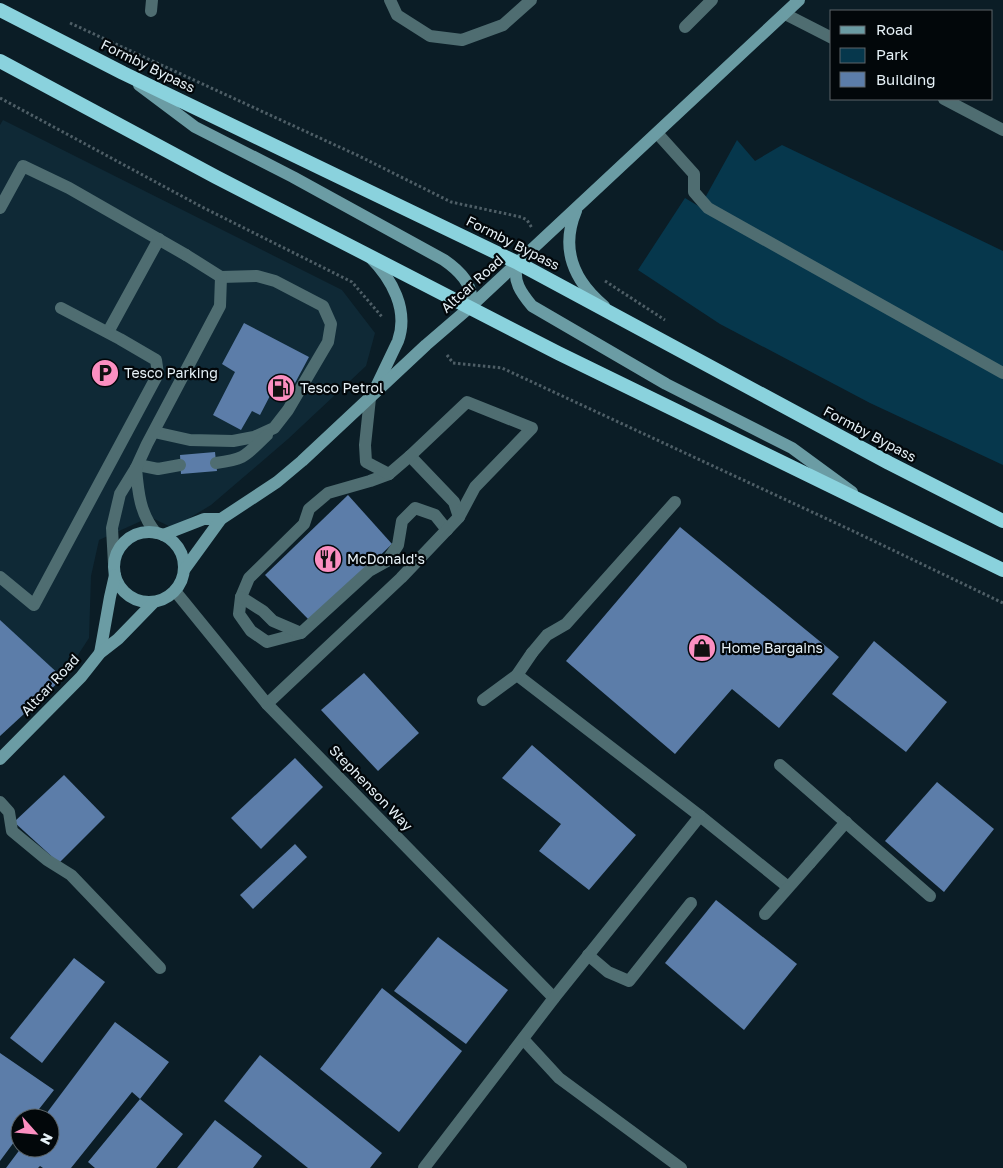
<svg xmlns="http://www.w3.org/2000/svg" width="1003" height="1168" viewBox="0 0 1003 1168" font-family="'Golos Text',sans-serif">
  <rect width="100%" height="100%" fill="#0b1d26"/>
  <path fill="#0f2936" d="M3,120L342,290L375,333L366,366L288,439L211,505L173,528L150,517L99,540L91,576L89,638L63,678L0,736V125Z"/>
  <path fill="#06374c" d="M737,140L755,161L782,145L1003,251V465L870,403L720,324L638,270L685,198L700,207Z"/>
  <g fill="#5c7da9">
    <path d="M244,323L309,357L287,398L273,390L260,415L252,411L241,430L213,415L235,372L222,364Z"/>
    <path d="M215,452L217,471L181,474L180,455Z"/>
    <path d="M348,495L392,544L311,622L265,575Z"/>
    <path d="M680,527L839,657L779,728L732,689L675,754L566,661Z"/>
    <path d="M0,620L63,678L0,736Z"/>
    <path d="M874,641L947,702L906,752L832,694Z"/>
    <path d="M364,673L419,733L378,771L321,710Z"/>
    <path d="M532,745L636,835L589,890L539,851L561,824L502,778Z"/>
    <path d="M295,758L323,787L261,849L231,818Z"/>
    <path d="M64,775L105,817L59,863L14,822Z"/>
    <path d="M937,782L994,829L944,892L885,841Z"/>
    <path d="M295,844L307,857L253,909L240,895Z"/>
    <path d="M716,900L797,964L744,1030L665,963Z"/>
    <path d="M438,937L508,990L466,1044L394,991Z"/>
    <path d="M74,958L105,982L42,1063L10,1038Z"/>
    <path d="M382,988L462,1051L399,1132L320,1069Z"/>
    <path d="M115,1022L169,1062L140,1099L183,1134L156,1168H95L88,1162L140,1099L132,1092L71,1168H43L40,1166L38,1168H6L21,1148H50V1118H43Z"/>
    <path d="M0,1053L54,1090L32,1118H20V1134L0,1161Z"/>
    <path d="M260,1055L382,1153L370,1168H308L224,1101Z"/>
    <path d="M215,1120L262,1156L253,1168H177Z"/>
  </g>
  <g fill="none" stroke-linecap="round" stroke-linejoin="round">
    <g stroke="#4e5e66" stroke-width="3" stroke-dasharray="2.5 2.5" stroke-linecap="butt">
      <path d="M70,23L359,156L451,202L521,217L527,220L532,228"/>
      <path d="M0,98L202,207L352,282L383,318"/>
      <path d="M605,281L665,320"/>
      <path d="M447,355L453,363L502,368L853,531L1003,603"/>
    </g>
    <g stroke="#4f6d71" stroke-width="12">
      <path d="M657,133L694,174V192L708,208L1003,373"/>
      <path d="M0,208L23,166L69,188L186,255"/>
      <path d="M108,332L159,239"/>
      <path d="M154,432L190,440L233,441L254,437L274,428L288,410L328,342L331,324L323,306L275,281L257,276L221,277"/>
      <path d="M410,456L454,502L459,517"/>
      <path d="M216,463C246,459 245,456 267,435"/>
      <path d="M138,465L158,469L180,465"/>
      <path d="M389,474L370,481L328,493L309,509L304,524L249,578L241,597L239,614L251,631L267,642L301,633L369,571L387,561L398,545L402,521L415,508L435,515L447,530"/>
      <path d="M0,577L34,605L158,374L156,360L120,339L61,308"/>
      <path d="M241,597L263,611L273,621L301,633"/>
      <path d="M532,653L547,635L566,624L675,502"/>
      <path d="M267,704L401,578L459,517L475,487L532,428L467,402L410,456L389,474L366,462L365,445L370,398"/>
      <path d="M780,765L930,896"/>
      <path d="M0,802L9,812L12,831L47,860L71,875L160,968"/>
      <path d="M810,863L846,822"/>
      <path d="M588,955L608,972L629,981L691,903"/>
      <path d="M523,1039L559,1078L681,1168"/>
    </g>
    <g stroke="#4f6d71" stroke-width="12">
      <path d="M390,0L397,15L430,36L462,40L503,25L531,0"/>
      <path d="M151,11L152,0"/>
      <path d="M785,14L832,38"/>
      <path d="M685,27L712,0"/>
      <path d="M944,99L1003,130"/>
      <path d="M136,468C138,492 140,514 156,533"/>
      <path d="M114,564L112,528L120,494L136,468L147,444L220,306L221,277L186,255"/>
      <path d="M175,591L267,704L554,998"/>
      <path d="M517,675L700,816L788,887"/>
      <path d="M483,700L517,675L532,653"/>
      <path d="M765,914L810,863"/>
      <path d="M424,1168L554,998L700,816"/>
    </g>
    <g stroke="#6b9ca4" stroke-width="12">
      <path d="M139,85L195,127L293,177L444,260C460,271 477,287 469,308"/>
      <path d="M576,211C560,249 574,281 604,306"/>
      <path d="M370,257C392,279 409,310 398,341L376,387"/>
      <path d="M518,263C511,280 522,294 532,306L666,384L792,448L852,492"/>
      <circle cx="149" cy="567" r="35"/>
      <path d="M163,535L204,519H221"/>
      <path d="M184,570L221,519L277,482L302,461L426,345L469,308L799,0"/>
      <path d="M100,653L110,597L115,575"/>
      <path d="M0,759L81,677L100,653L118,639L154,602"/>
    </g>
    <g stroke="#8ad2dd" stroke-width="14">
      <path d="M0,10L123,73L518,263L889,463L1003,521"/>
      <path d="M0,61L216,177L558,353L1003,570"/>
    </g>
  </g>
  <defs>
    <symbol id="parking-disc" viewBox="-11 -11 22 22"><circle r="9.5" fill="#fc8fc1" stroke="#02070a"/><path d="M-3.5-5.5H1a3.5 3.5 0 0 1 0 7H-1V5.5H-3.5ZM-1-3.4V-.6H.8a1.4 1.4 0 0 0 0-2.8Z" fill="#111"/></symbol>
    <symbol id="fuel-disc" viewBox="-11 -11 22 22"><circle r="9.5" fill="#fc8fc1" stroke="#02070a"/><path d="M-5.5-6h7V0h2V4h1.3V-2.5L3-4.5l.8-.8L6-3V5H2.5V1h-1V6h-7ZM-4.2-4.7v3.2H.2V-4.7Z" fill="#111"/></symbol>
    <symbol id="restaurant-disc" viewBox="-11 -11 22 22"><circle r="9.5" fill="#fc8fc1" stroke="#02070a"/><path d="M-5-6h1v4h1v-4h1v4h1v-4h1v5L-1.5 .5V6h-2V.5L-5-1ZM5-6V6H3V1.5H1.5Q1.5-4 5-6Z" fill="#111"/></symbol>
    <symbol id="shop-disc" viewBox="-11 -11 22 22"><circle r="9.5" fill="#fc8fc1" stroke="#02070a"/><path d="M-5-2.5h2.3a2.7 3.5 0 0 1 5.4 0H5L5.5 6h-11ZM-1.5-2.5h3a1.5 2.3 0 0 0-3 0Z" fill="#111"/></symbol>
  </defs>
  <g fill-rule="evenodd">
    <use href="#parking-disc" x="89" y="357" width="32" height="32"/>
    <use href="#fuel-disc" x="265" y="372" width="32" height="32"/>
    <use href="#restaurant-disc" x="312" y="543" width="32" height="32"/>
    <use href="#shop-disc" x="686" y="632" width="32" height="32"/>
  </g>
  <g text-anchor="middle" stroke-width="4.5" stroke-linejoin="round" paint-order="stroke">
    <g font-size="14" fill="#e6f1f7" stroke="#02070a">
      <text transform="translate(148 66) rotate(26)" y="5">Formby Bypass</text>
      <text transform="translate(513 243) rotate(27)" y="5">Formby Bypass</text>
      <text transform="translate(472 284) rotate(-42)" y="5">Altcar Road</text>
      <text transform="translate(870 434) rotate(28)" y="5">Formby Bypass</text>
      <text transform="translate(50 685) rotate(-47)" y="5">Altcar Road</text>
      <text transform="translate(371 788) rotate(46)" y="5">Stephenson Way</text>
    </g>
    <g font-size="14" fill="#e6f1f7" stroke="#02070a" text-anchor="start">
      <text x="124" y="378">Tesco Parking</text>
      <text x="300" y="393">Tesco Petrol</text>
      <text x="347" y="564">McDonald's</text>
      <text x="721" y="653">Home Bargains</text>
    </g>
  </g>
  <rect x="830" y="10" width="162" height="90" fill="#02070a" stroke="#5d6569"/>
  <rect x="840" y="26" width="25" height="8" fill="#6b9ca4" stroke="#5d6569"/>
  <text x="876" y="35" font-size="15" fill="#e6f1f7">Road</text>
  <rect x="840" y="48" width="25" height="15" fill="#06374c" stroke="#5d6569"/>
  <text x="876" y="60" font-size="15" fill="#e6f1f7">Park</text>
  <rect x="840" y="72" width="25" height="15" fill="#5c7da9" stroke="#5d6569"/>
  <text x="876" y="85" font-size="15" fill="#e6f1f7">Building</text>
  <g transform="translate(35 1133) rotate(117)"><circle r="24" fill="#02070a" stroke="#5d6569"/>
  <path d="M0-4L9 19L0 12L-9 19Z" fill="#fc8fc1"/>
  <text y="-8" font-size="14" font-weight="bold" text-anchor="middle" fill="#e6f1f7">N</text>
  </g>
</svg>
